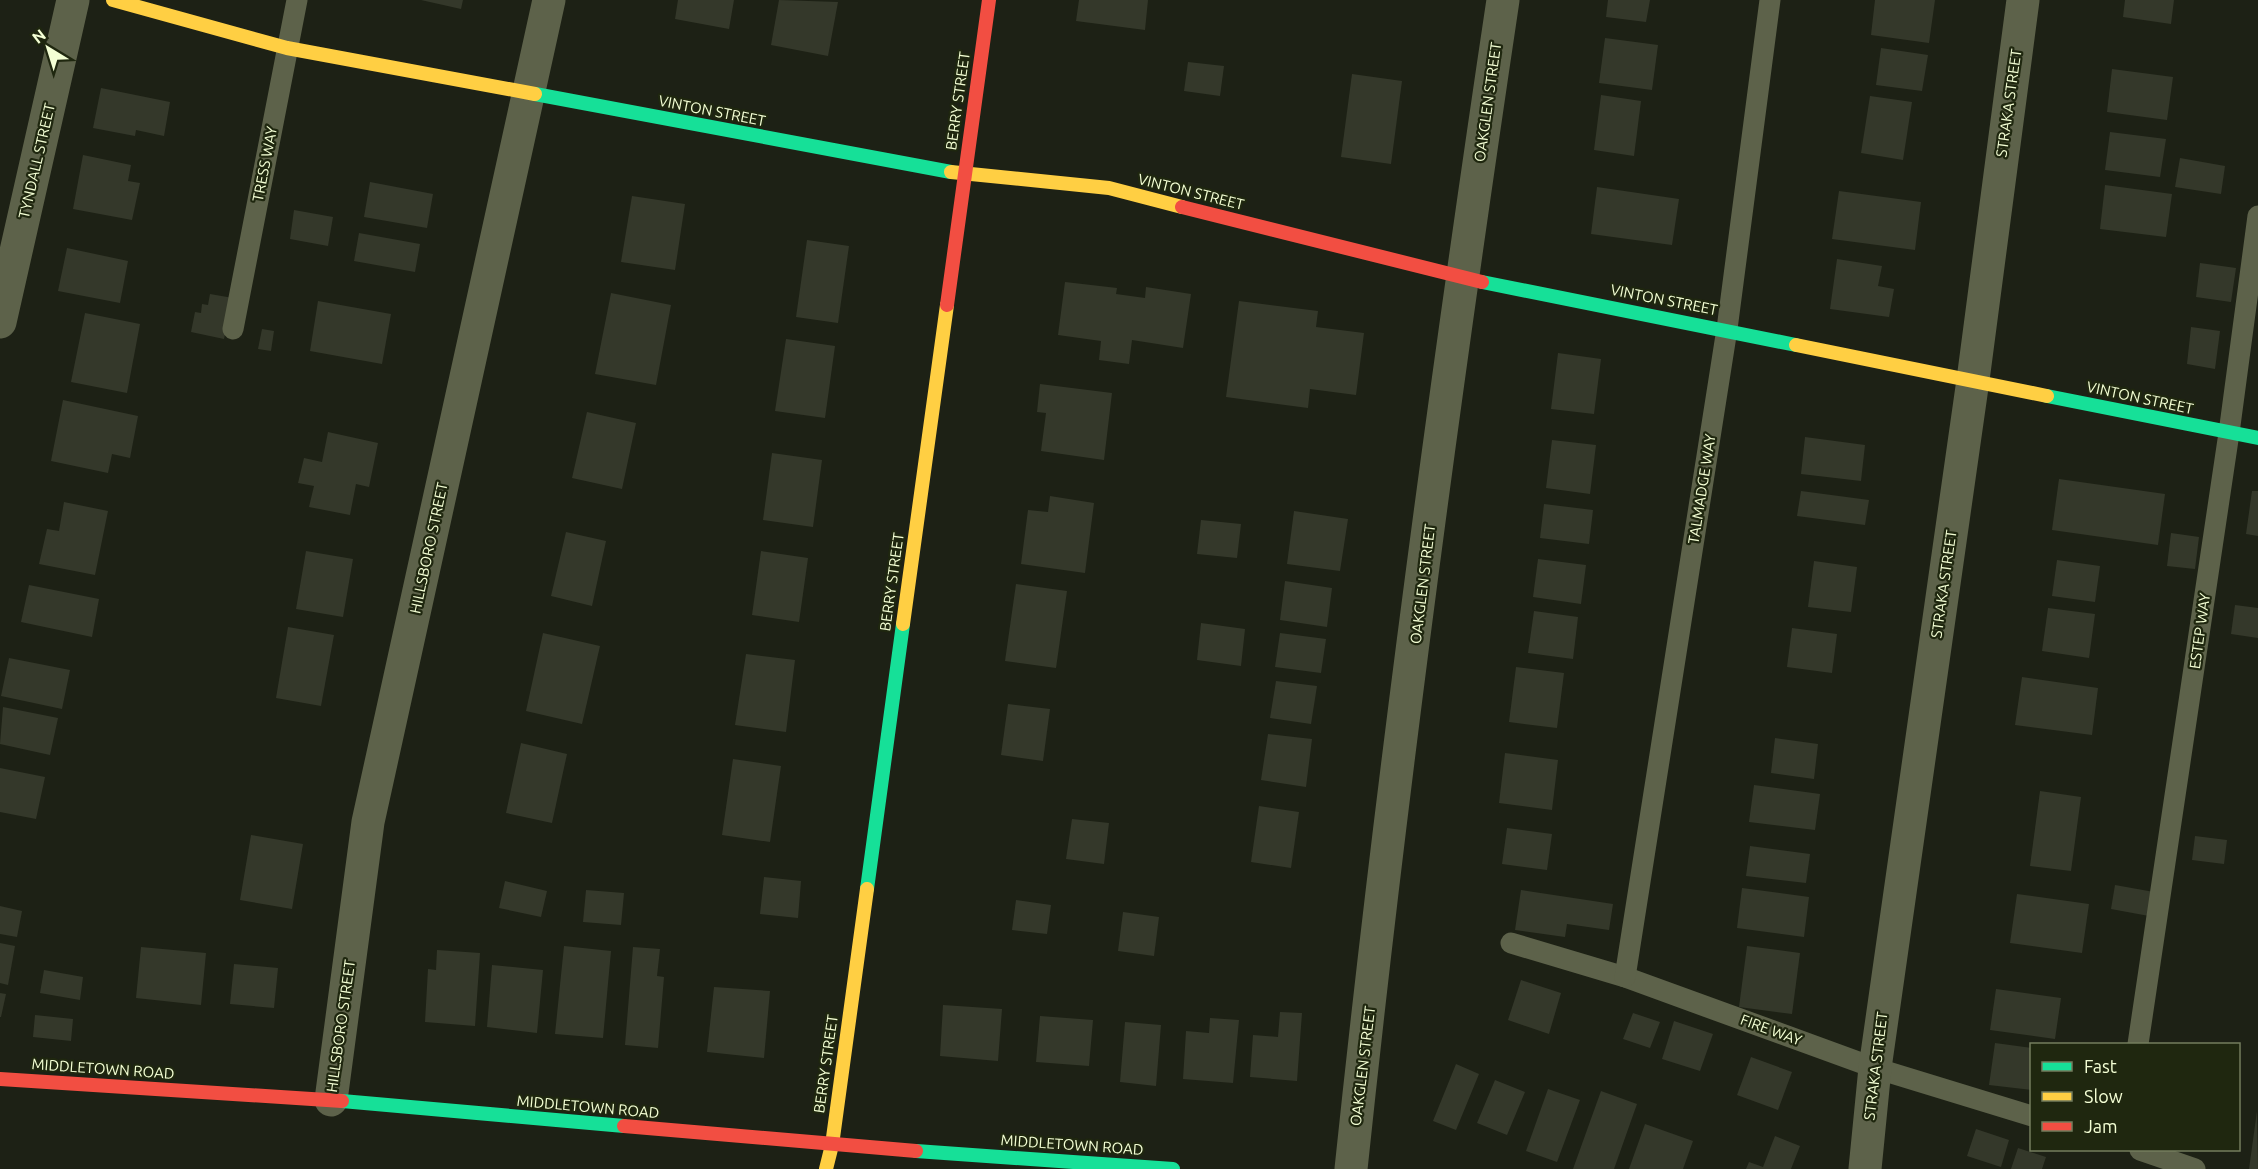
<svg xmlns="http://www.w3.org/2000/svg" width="2258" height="1169" viewBox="0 0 2258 1169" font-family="Ubuntu,sans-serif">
  <rect width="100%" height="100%" fill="#1d2115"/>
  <g fill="#34382a">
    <path d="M421,0H463L461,9Z"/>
    <path d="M678,0H734L729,29L675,19Z"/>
    <path d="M779,0L838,2L828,56L771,45Z"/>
    <path d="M1079,0H1148L1145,30L1076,21Z"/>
    <path d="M1608,0H1650L1646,22L1606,17Z"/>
    <path d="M1875,0H1935L1929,43L1871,35Z"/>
    <path d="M2125,0H2174L2171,24L2123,17Z"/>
    <path d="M1605,38L1658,45L1652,90L1599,83Z"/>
    <path d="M1881,48L1928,55L1922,91L1876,85Z"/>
    <path d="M1188,62L1224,66L1220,96L1184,91Z"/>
    <path d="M2112,69L2173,77L2167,120L2107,112Z"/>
    <path d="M1352,74L1402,81L1391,164L1341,157Z"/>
    <path d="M101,88L170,102L164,136L136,130L135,136L93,128Z"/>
    <path d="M1601,95L1641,101L1634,156L1594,150Z"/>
    <path d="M1870,96L1912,102L1903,160L1861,153Z"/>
    <path d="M2110,132L2166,139L2160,177L2105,170Z"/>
    <path d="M83,155L131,165L128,181L140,183L132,220L73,209Z"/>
    <path d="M2180,158L2225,166L2221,194L2175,187Z"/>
    <path d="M370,182L433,194L427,228L364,217Z"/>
    <path d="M2105,185L2172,194L2166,237L2100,229Z"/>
    <path d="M1597,187L1679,199L1672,245L1591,234Z"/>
    <path d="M1839,191L1921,202L1915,250L1832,239Z"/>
    <path d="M632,196L685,204L675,270L621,262Z"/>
    <path d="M294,210L333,217L328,246L290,239Z"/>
    <path d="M359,233L420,244L415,272L354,261Z"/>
    <path d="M807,240L849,246L838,323L796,317Z"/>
    <path d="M67,248L128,261L120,303L58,291Z"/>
    <path d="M1837,259L1882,266L1878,286L1894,289L1889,317L1830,309Z"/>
    <path d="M2200,263L2236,268L2231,302L2196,297Z"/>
    <path d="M1065,282L1117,288L1116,294L1145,298L1146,287L1191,294L1183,348L1132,340L1129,364L1099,360L1101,341L1058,335Z"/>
    <path d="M611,293L671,305L656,385L595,374Z"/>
    <path d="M210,294L233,298L224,339L191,332L195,312L201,313L202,304L208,305Z"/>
    <path d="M318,301L391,314L382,364L310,351Z"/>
    <path d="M1239,301L1318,311L1316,327L1364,333L1356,395L1310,389L1308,408L1226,397Z"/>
    <path d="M85,313L140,324L127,393L71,382Z"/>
    <path d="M2191,327L2220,331L2215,369L2187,364Z"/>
    <path d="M262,329L274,331L271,351L258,349Z"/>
    <path d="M786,339L835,346L825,418L775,411Z"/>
    <path d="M1558,353L1601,359L1594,414L1551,409Z"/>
    <path d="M1040,384L1112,393L1104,460L1041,451L1046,413L1037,412Z"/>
    <path d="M63,400L138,416L130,458L112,454L108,473L51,461Z"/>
    <path d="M587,412L636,423L622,489L572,478Z"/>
    <path d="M328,432L378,443L369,487L356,484L350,515L309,507L314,486L298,483L304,458L322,462Z"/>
    <path d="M1805,437L1865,445L1861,481L1801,474Z"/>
    <path d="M1552,440L1596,445L1590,494L1546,488Z"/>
    <path d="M772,453L822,460L813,527L763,520Z"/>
    <path d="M2059,479L2165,494L2158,545L2052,530Z"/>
    <path d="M1801,491L1869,500L1865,525L1797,516Z"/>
    <path d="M2252,491H2258V536L2246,534Z"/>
    <path d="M1050,496L1094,503L1085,573L1021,564L1028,510L1048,512Z"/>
    <path d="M64,502L108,511L95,575L39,564L47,529L59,531Z"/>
    <path d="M1544,504L1593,510L1589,544L1540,538Z"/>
    <path d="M1294,511L1348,519L1340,571L1287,564Z"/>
    <path d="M1201,520L1241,524L1237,558L1197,554Z"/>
    <path d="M566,532L606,541L592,606L551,596Z"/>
    <path d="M2171,533L2199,537L2195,569L2167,566Z"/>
    <path d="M306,551L353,559L343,617L296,609Z"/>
    <path d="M761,551L808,558L799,622L752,615Z"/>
    <path d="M1538,559L1586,565L1581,604L1533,597Z"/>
    <path d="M2057,560L2100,566L2095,602L2052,596Z"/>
    <path d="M1814,561L1857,567L1851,612L1808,607Z"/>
    <path d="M1285,581L1332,588L1327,627L1280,620Z"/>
    <path d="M1016,584L1067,591L1056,668L1005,661Z"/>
    <path d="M29,585L99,599L92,637L21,622Z"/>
    <path d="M2235,605L2258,608V638L2231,634Z"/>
    <path d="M2048,608L2095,614L2089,658L2042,651Z"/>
    <path d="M1534,611L1578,617L1573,659L1528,653Z"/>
    <path d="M1201,623L1245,629L1241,666L1197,660Z"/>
    <path d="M288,627L334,635L321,706L276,698Z"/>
    <path d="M1792,628L1837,634L1832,673L1787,667Z"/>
    <path d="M543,633L600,646L582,724L526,711Z"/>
    <path d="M1280,633L1326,639L1321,673L1275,667Z"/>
    <path d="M746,654L795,660L786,732L735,725Z"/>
    <path d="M9,658L70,670L62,709L1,696Z"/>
    <path d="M1516,667L1564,673L1557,728L1509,722Z"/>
    <path d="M2022,677L2098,688L2092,735L2015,725Z"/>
    <path d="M1276,681L1317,686L1311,724L1270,718Z"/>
    <path d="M1008,704L1050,709L1043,761L1001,755Z"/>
    <path d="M3,707L58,718L50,755L0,744Z"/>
    <path d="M1268,734L1312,739L1306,787L1261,780Z"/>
    <path d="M1775,738L1818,744L1814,779L1771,773Z"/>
    <path d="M521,743L567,754L552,823L506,813Z"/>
    <path d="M1505,753L1558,760L1552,810L1499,803Z"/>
    <path d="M733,759L781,766L770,842L722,835Z"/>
    <path d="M0,768L45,777L36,819L0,812Z"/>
    <path d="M1754,785L1820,794L1815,830L1749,822Z"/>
    <path d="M2040,791L2081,797L2071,871L2030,866Z"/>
    <path d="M1259,806L1299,812L1291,868L1251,862Z"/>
    <path d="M1072,819L1109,823L1104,864L1066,859Z"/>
    <path d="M1507,828L1552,834L1547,870L1502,864Z"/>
    <path d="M251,835L303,844L292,909L240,900Z"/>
    <path d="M2195,836L2227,840L2224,864L2192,860Z"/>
    <path d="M1750,846L1810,854L1806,883L1746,876Z"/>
    <path d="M764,877L801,881L798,918L760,914Z"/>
    <path d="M505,881L547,891L541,917L499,908Z"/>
    <path d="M2115,885L2154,892L2149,916L2111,909Z"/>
    <path d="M1742,888L1809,897L1804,937L1737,928Z"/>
    <path d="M586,890L624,893L621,925L583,922Z"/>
    <path d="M1521,890L1613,904L1609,930L1567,924L1565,937L1515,930Z"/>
    <path d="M2017,894L2089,904L2082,953L2010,943Z"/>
    <path d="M1016,900L1051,905L1047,934L1012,930Z"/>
    <path d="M0,906L22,911L17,937L0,934Z"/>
    <path d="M1123,912L1159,917L1154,956L1118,951Z"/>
    <path d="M0,943L15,946L8,985L0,983Z"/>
    <path d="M564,946L611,951L603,1038L555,1034Z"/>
    <path d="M1747,946L1800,953L1792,1014L1739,1007Z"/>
    <path d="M141,947L206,953L201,1005L136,998Z"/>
    <path d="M633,947L660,949L657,976L664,977L658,1048L625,1045Z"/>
    <path d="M437,950L480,953L475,1026L425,1022L428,969L436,970Z"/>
    <path d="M234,964L278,968L274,1008L230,1004Z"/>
    <path d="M492,965L543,970L537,1033L487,1027Z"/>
    <path d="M44,970L83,977L80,1000L40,993Z"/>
    <path d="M1521,980L1561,993L1549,1034L1508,1020Z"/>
    <path d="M714,987L770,991L764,1058L707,1052Z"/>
    <path d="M1996,989L2061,998L2055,1039L1990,1030Z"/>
    <path d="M0,993L6,994L1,1017H0Z"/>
    <path d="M943,1005L1002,1009L998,1061L940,1056Z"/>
    <path d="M1280,1012L1302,1013L1297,1081L1250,1077L1253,1035L1278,1037Z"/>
    <path d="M1633,1013L1660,1022L1650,1048L1623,1039Z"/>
    <path d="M35,1015L73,1019L71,1041L33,1037Z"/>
    <path d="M1040,1016L1093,1020L1089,1066L1036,1062Z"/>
    <path d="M1210,1018L1239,1020L1233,1083L1183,1079L1186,1031L1209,1033Z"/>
    <path d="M1674,1021L1713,1034L1700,1071L1662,1059Z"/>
    <path d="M1125,1022L1161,1025L1156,1086L1120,1082Z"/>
    <path d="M1995,1043L2032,1048V1090L1989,1085Z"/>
    <path d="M1751,1057L1792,1072L1778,1110L1737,1095Z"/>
    <path d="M1456,1064L1479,1074L1456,1130L1433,1121Z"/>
    <path d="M1495,1080L1525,1092L1507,1135L1477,1123Z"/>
    <path d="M1548,1089L1580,1100L1557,1162L1526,1151Z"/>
    <path d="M1601,1091L1637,1104L1614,1169H1573Z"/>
    <path d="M2257,1111L2258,1169H2249Z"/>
    <path d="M1645,1124L1693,1141L1683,1169H1629Z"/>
    <path d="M1976,1129L2009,1140L2001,1167L1967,1156Z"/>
    <path d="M1775,1136L1800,1146L1791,1169H1746L1749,1162L1763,1167Z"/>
    <path d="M2018,1148L2046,1157L2042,1169H2011Z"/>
  </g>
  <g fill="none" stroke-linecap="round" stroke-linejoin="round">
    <g stroke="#5d624a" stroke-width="21">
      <path d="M233,329L297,0"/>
      <path d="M1511,943L1625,977L1875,1068L2032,1116"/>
      <path d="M1625,977L1727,329L1770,0"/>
      <path d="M2138,1044L2229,433L2258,216"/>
      <path d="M2140,1150L2195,1169"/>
    </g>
    <g stroke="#5d624a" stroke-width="33">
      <path d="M0,322L73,0"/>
      <path d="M331,1100L368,822L549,0"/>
      <path d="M1351,1169C1392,778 1445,388 1503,0"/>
      <path d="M1865,1169L1875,1068L1973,380L2023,0"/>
    </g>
    <g stroke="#16e098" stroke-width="14">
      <path d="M535,94L951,172"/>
      <path d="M1482,282L1796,345"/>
      <path d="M2047,396L2258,438"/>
      <path d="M867,889L903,624"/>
      <path d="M342,1101L624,1126"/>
      <path d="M916,1151L1173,1169"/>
    </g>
    <g stroke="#ffcf43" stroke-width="14">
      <path d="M113,0L287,48L535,94"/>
      <path d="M951,172L1109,188L1182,207"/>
      <path d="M1796,345L2047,396"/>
      <path d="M903,624L947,305"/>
      <path d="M826,1169L832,1145L867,889"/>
    </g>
    <g stroke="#f24e42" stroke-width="14">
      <path d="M1182,207L1482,282"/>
      <path d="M947,305L989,0"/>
      <path d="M0,1079L342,1101"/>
      <path d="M624,1126L916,1151"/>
    </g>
  </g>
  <g text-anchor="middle" stroke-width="4.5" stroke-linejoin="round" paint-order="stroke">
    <g font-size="15" fill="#f4ffd5" stroke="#1f270f">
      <text transform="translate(958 101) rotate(-82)" y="5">BERRY STREET</text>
      <text transform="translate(1488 102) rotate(-82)" y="5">OAKGLEN STREET</text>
      <text transform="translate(2009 103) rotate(-82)" y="5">STRAKA STREET</text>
      <text transform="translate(712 111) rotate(11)" y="5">VINTON STREET</text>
      <text transform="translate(37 161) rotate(-77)" y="5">TYNDALL STREET</text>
      <text transform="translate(265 164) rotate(-79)" y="5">TRESS WAY</text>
      <text transform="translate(1191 192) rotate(14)" y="5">VINTON STREET</text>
      <text transform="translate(1664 300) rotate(11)" y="5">VINTON STREET</text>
      <text transform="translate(2140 398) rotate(12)" y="5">VINTON STREET</text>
      <text transform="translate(1702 489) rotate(-81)" y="5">TALMADGE WAY</text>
      <text transform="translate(429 548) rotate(-78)" y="5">HILLSBORO STREET</text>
      <text transform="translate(892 582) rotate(-82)" y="5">BERRY STREET</text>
      <text transform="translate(1423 584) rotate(-83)" y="5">OAKGLEN STREET</text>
      <text transform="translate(1944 584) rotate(-82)" y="5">STRAKA STREET</text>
      <text transform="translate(2200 631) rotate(-82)" y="5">ESTEP WAY</text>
      <text transform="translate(341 1026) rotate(-82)" y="5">HILLSBORO STREET</text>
      <text transform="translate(1771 1030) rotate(20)" y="5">FIRE WAY</text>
      <text transform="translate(826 1064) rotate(-82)" y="5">BERRY STREET</text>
      <text transform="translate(1363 1066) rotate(-83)" y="5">OAKGLEN STREET</text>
      <text transform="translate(1876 1066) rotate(-83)" y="5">STRAKA STREET</text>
      <text transform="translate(103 1069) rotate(4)" y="5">MIDDLETOWN ROAD</text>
      <text transform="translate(588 1107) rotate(5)" y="5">MIDDLETOWN ROAD</text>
      <text transform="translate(1072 1145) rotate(4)" y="5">MIDDLETOWN ROAD</text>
    </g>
  </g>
  <rect x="2030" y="1043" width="210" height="108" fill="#1f270f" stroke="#747d5e" stroke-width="1.5"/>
  <rect x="2042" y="1062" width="30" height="9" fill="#16e098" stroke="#747d5e" stroke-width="1.5"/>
  <text x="2084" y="1073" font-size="18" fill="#f4ffd5">Fast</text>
  <rect x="2042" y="1092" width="30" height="9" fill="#ffcf43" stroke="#747d5e" stroke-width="1.5"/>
  <text x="2084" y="1103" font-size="18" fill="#f4ffd5">Slow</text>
  <rect x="2042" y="1122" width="30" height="9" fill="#f24e42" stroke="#747d5e" stroke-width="1.5"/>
  <text x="2084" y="1133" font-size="18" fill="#f4ffd5">Jam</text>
  <g transform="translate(48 48) rotate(322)" stroke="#1f270f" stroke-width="4.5" paint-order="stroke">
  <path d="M0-4.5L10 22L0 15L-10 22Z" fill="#f4ffd5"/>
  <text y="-9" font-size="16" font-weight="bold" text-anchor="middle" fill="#f4ffd5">N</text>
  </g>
</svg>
